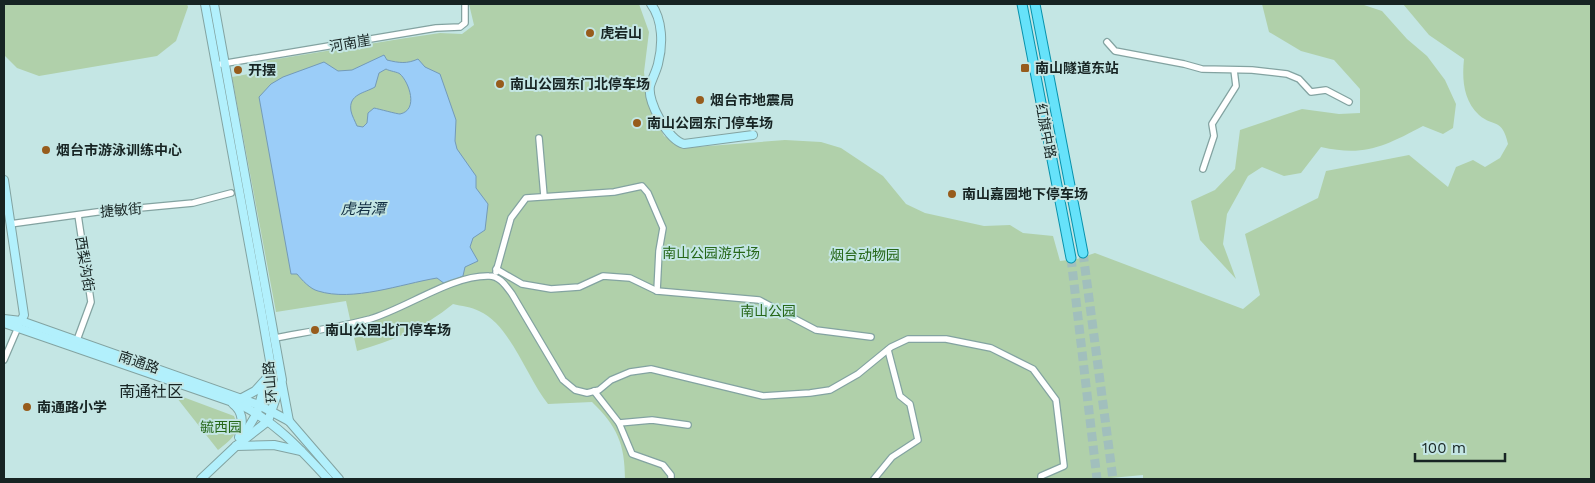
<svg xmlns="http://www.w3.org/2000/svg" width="1595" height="483" viewBox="0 0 1595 483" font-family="'Work Sans','Noto Sans SC',sans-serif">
  <rect width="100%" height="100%" fill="#c4e6e4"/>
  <g fill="#b0d0aa">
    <path d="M4,4H187L188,7L176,41L157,56L39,76L17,68L4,55Z"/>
    <path d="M469,4H639L649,32L644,72L647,100L664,136L683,148L785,140L821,142L841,148L883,176L906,204L925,213L984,226L1010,225L1023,233L1053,236L1060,261L1077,259L1095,253L1243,309L1260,295L1245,234L1318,198L1326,171L1409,155L1448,187L1456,167L1473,160L1485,167L1500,158L1508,144C1502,117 1494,128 1479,115C1463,100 1462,78 1464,59L1429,35L1403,4H1591V479H1143V475L1100,479H625C625,444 617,426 592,402L548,404C527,378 510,324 479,311C472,307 461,306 453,304C424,328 392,341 357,351L346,301L276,312L232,77L254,73L253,63L406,38L440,33L462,34L474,25Z"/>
    <path d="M1262,4H1361L1382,11L1407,39L1427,56L1445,80L1456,104L1453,128L1443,134L1423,126C1385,146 1365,157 1321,147L1301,173L1284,176L1262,167L1248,176L1227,214L1223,244L1236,279L1200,240L1191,201L1215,190L1235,169L1240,130L1302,109L1339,114L1360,113V89L1334,60L1301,51L1269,32Z"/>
    <path d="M183,397L234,416C241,433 231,440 218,450L177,398Z"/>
  </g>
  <path fill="#9bcdf8" stroke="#739ab8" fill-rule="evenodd" d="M384,55L387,60C399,63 407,64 418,59L425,67L440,74L456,120L455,141L457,149L476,176V188L488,204L485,230L473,238L470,247L478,261L465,267L463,276L445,284L437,278C401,284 353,302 318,291C310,289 302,280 297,274H291L259,97L271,84L283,77L324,62L338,71L352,70ZM386,69C389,71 398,72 400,74C409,82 419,110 400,114C397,114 379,109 374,108L368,113L367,123L363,127L357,126C355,121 352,116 351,111C348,94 365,93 375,87L379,73Z"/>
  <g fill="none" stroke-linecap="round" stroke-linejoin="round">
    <g stroke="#a1bfbd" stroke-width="9" stroke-dasharray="9 4.5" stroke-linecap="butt">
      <path d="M1083,253L1113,479"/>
      <path d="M1071,258L1097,479"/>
    </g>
    <defs>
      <g id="street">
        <path d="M1107,42L1115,51L1184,64L1202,69L1252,70L1287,74L1299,79L1311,92L1326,90L1349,102"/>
        <path d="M221,64L436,28L460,27L465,23V4"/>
        <path d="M539,138L544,196"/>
        <path d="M1203,169L1214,136L1212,124L1236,86L1234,70"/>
        <path d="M10,224L97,212L193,203L231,193"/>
        <path d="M496,269L522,284L551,289L579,287L603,276L630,278L657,291L759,300L816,330L871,337"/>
        <path d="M496,272L511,218L526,198L614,192L642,186L648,193L663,228L659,251L657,291"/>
        <path d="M275,338C307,332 339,327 370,319C407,308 452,275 489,276C500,276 506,286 512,294L563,380L575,390L587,393L599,390L611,380L630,372L651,369L763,396L810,393L830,390L858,374L891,347L908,339H946L991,348L1033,369L1056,400L1064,466L1041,476V479"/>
        <path d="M77,340L91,302L78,215"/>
        <path d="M4,360L19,325"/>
        <path d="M594,391L619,423L632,454L663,465L671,475V479"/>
        <path d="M619,423L652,420L688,425"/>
        <path d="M874,479L892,457L918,440L910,404L900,396L888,350"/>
      </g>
      <g id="secondary">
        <path d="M205,4L262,315L273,378V400"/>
        <path d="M651,4C663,20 663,45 658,64C656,72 652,79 650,86C647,102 668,140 684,144L753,135"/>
        <path d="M4,180L24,315L21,321"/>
        <path d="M4,319L21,321L259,405L289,421L339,479"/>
        <path d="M4,323L241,405C277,423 301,450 328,479"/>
        <path d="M282,384L289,421"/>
        <path d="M242,398L255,391L264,381"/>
        <path d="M233,404C244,412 243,425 239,437"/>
        <path d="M242,438L257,413L267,375"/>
        <path d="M236,446L274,445L301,451"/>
        <path d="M201,479L236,446L268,421L282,380L214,4"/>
      </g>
      <g id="primary">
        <path d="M1022,4L1071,258"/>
        <path d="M1035,4L1083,253"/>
      </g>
    </defs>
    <use href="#street" stroke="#83a3a1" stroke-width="8"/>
    <use href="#secondary" stroke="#83a3a1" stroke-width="10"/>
    <use href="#primary" stroke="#0892ac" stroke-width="11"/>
    <use href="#street" stroke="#fff" stroke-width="5.5"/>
    <use href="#secondary" stroke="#b2f0fc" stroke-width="8"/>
    <use href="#primary" stroke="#66e2fa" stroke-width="9"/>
  </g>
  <g fill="#975c1c" stroke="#c4e6e4" stroke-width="2">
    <circle cx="590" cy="33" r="5"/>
    <rect x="1020" y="63" width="10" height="10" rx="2.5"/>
    <circle cx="238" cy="70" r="5"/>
    <circle cx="500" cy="84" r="5"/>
    <circle cx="700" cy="100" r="5"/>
    <circle cx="637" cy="123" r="5"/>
    <circle cx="46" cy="150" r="5"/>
    <circle cx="952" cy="194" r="5"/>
    <circle cx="315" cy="330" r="5"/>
    <circle cx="27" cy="407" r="5"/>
  </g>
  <g text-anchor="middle" stroke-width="4" stroke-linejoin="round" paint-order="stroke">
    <g font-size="14" font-weight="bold" fill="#172423" stroke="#c4e6e4" text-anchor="start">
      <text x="600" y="38">虎岩山</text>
      <text x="1035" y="73">南山隧道东站</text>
      <text x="248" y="75">开摆</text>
      <text x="510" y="89">南山公园东门北停车场</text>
      <text x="710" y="105">烟台市地震局</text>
      <text x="647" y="128">南山公园东门停车场</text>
      <text x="56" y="155">烟台市游泳训练中心</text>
      <text x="962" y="199">南山嘉园地下停车场</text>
      <text x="325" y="335">南山公园北门停车场</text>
      <text x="37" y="412">南通路小学</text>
    </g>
    <g font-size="14" fill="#172423" stroke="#c4e6e4">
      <text transform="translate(350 43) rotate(-10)" y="5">河南崖</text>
      <text transform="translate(1046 131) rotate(79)" y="5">红旗中路</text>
      <text transform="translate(121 210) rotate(-5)" y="5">捷敏街</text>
      <text transform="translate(85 264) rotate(81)" y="5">西梨沟街</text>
      <text transform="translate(139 362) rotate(19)" y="5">南通路</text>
      <text transform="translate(270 382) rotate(-95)" y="5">环山路</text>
    </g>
    <g font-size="14" fill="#266719" stroke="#c4e6e4">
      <text x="711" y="258">南山公园游乐场</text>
      <text x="865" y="260">烟台动物园</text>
      <text x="768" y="316">南山公园</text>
      <text x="221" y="432">毓西园</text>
    </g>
    <g font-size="15" font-style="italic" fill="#112d42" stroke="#c4e6e4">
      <text x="363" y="214">虎岩潭</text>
    </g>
    <g font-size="16" fill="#172423" stroke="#c4e6e4">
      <text x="151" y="397">南通社区</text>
    </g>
  </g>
  <rect width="1595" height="483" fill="none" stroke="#172423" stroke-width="10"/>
  <path d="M1415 453v8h90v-8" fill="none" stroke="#172423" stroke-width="2.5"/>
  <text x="1422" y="453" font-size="15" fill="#172423" stroke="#c4e6e4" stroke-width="4" paint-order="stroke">100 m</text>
</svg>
